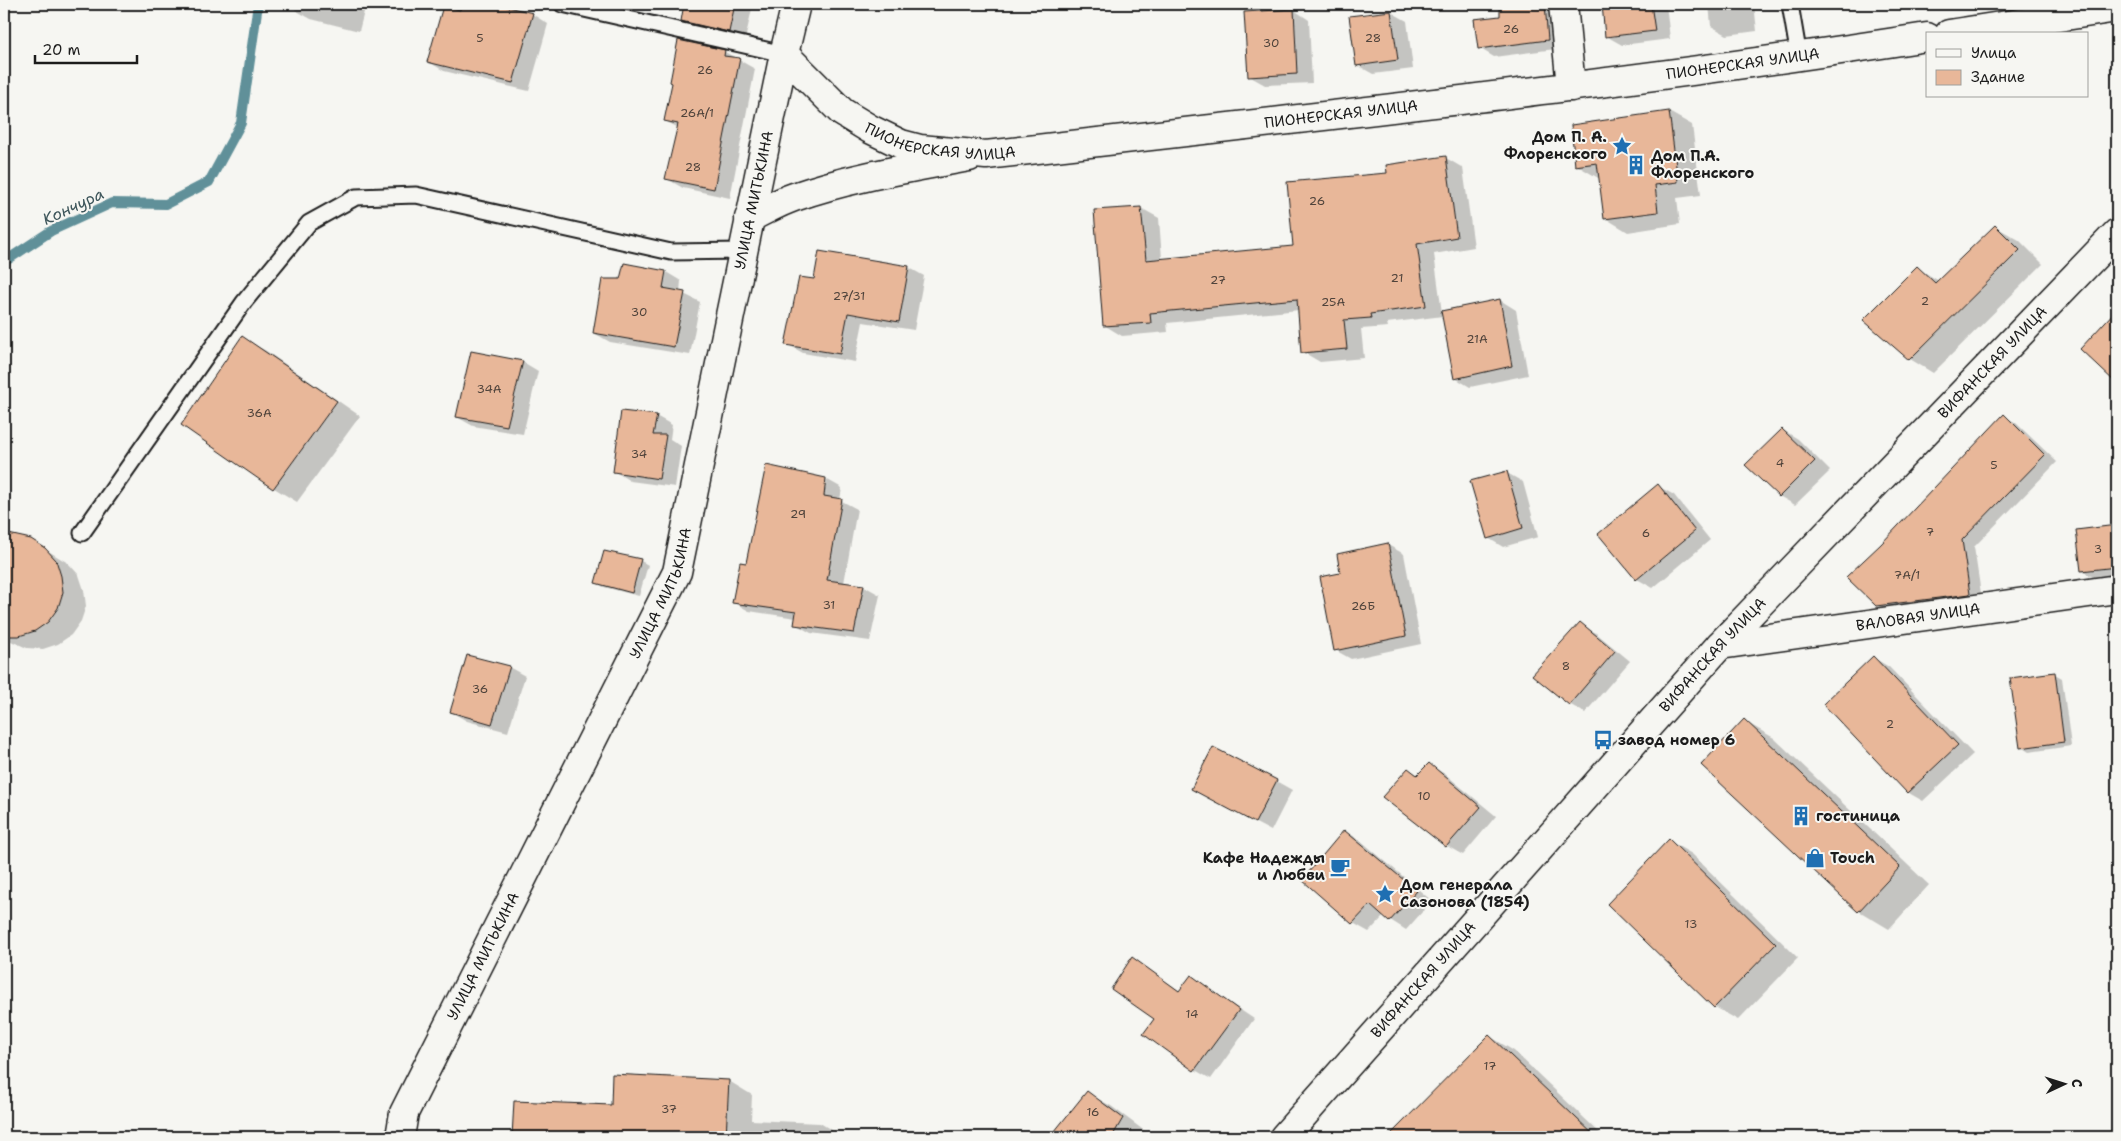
<svg xmlns="http://www.w3.org/2000/svg" width="2121" height="1141" viewBox="0 0 2121 1141" font-family="'Shantell Sans',sans-serif">
  <rect width="100%" height="100%" fill="#f6f6f2"/>
  <filter id="ink" filterUnits="userSpaceOnUse"><feTurbulence type="fractalNoise" baseFrequency=".02" numOctaves="2"/><feDisplacementMap in="SourceGraphic" scale="10" xChannelSelector="R" yChannelSelector="G"/><feConvolveMatrix kernelMatrix="1 2 1 2 8 2 1 2 1" color-interpolation-filters="sRGB"/></filter>
  <g filter="url(#ink)">
    <g fill="#0003">
      <path d="M297,4H366L359,31L311,19L295,10Z"/>
      <path d="M444,4H489L532,14L548,24L529,91L444,71L429,62Z"/>
      <path d="M686,4H753L745,40L698,30L682,21Z"/>
      <path d="M1501,4H1551L1555,49L1494,57L1479,48L1502,17Z"/>
      <path d="M1604,4H1666L1670,39L1622,45L1606,36Z"/>
      <path d="M1709,4H1754L1757,31L1727,35L1711,26Z"/>
      <path d="M1294,10L1309,20L1312,83L1265,85L1249,76Z"/>
      <path d="M1391,12L1407,21L1413,69L1373,74L1357,65Z"/>
      <path d="M725,52L755,69L730,198L683,188L667,179L679,128L665,121Z"/>
      <path d="M1669,112L1692,125L1701,195L1677,198L1680,224L1628,232L1605,218L1600,179L1576,165Z"/>
      <path d="M1446,158L1463,168L1474,247L1434,254L1442,313L1500,300L1516,310L1528,375L1470,387L1455,378L1443,316L1387,323L1388,327L1361,329L1364,358L1320,362L1303,352L1299,310L1167,323L1168,332L1122,336L1104,325L1095,212L1141,208L1159,218L1162,259L1294,247L1388,174Z"/>
      <path d="M1996,227L2019,240L2043,264L1933,373L1910,359L1917,268L1939,281Z"/>
      <path d="M908,267L924,276L914,330L863,322L855,362L803,353L787,344L815,281Z"/>
      <path d="M666,272L681,281L680,292L700,302L690,355L610,342L594,333L621,281Z"/>
      <path d="M2117,311V382L2082,349Z"/>
      <path d="M242,338L266,351L360,416L297,502L274,488L182,425Z"/>
      <path d="M472,352L523,362L538,371L523,434L473,426L457,417Z"/>
      <path d="M2117,398V406L2114,403Z"/>
      <path d="M656,416L672,425L670,439L681,446L675,487L630,481L614,471Z"/>
      <path d="M2004,416L2016,423L2057,462L1974,547L1982,600L1889,612L1876,605L1882,545Z"/>
      <path d="M1783,430L1798,439L1830,471L1795,505L1779,496Z"/>
      <path d="M1507,473L1523,482L1538,537L1503,547L1488,538Z"/>
      <path d="M826,479L842,488L840,500L857,509L844,583L864,586L880,595L870,641L811,633L795,624L796,618L749,611L733,602L747,564Z"/>
      <path d="M1658,486L1674,495L1710,540L1653,588L1637,579Z"/>
      <path d="M2117,526V577L2098,580L2082,571L2077,531Z"/>
      <path d="M16,537L30,540L68,563L79,575L84,590L86,606L81,621L71,635L58,644L43,649L27,648L4,638V538Z"/>
      <path d="M1388,545L1404,554L1421,644L1351,659L1335,650L1341,574Z"/>
      <path d="M641,561L648,565L639,596L604,587L596,583Z"/>
      <path d="M1580,624L1596,633L1630,661L1585,713L1569,704Z"/>
      <path d="M1874,658L1889,667L1973,754L1923,801L1907,792Z"/>
      <path d="M509,667L525,676L508,732L467,721L451,712Z"/>
      <path d="M2055,674L2062,678L2071,746L2029,752L2021,747Z"/>
      <path d="M1744,721L1774,738L1929,885L1889,929L1859,911L1703,765Z"/>
      <path d="M1429,765L1445,774L1496,816L1463,855L1447,846L1408,769L1419,775Z"/>
      <path d="M1276,781L1292,790L1271,831L1208,798Z"/>
      <path d="M1345,831L1360,840L1432,901L1406,930L1384,916L1369,932L1353,923L1303,880Z"/>
      <path d="M1669,841L1692,854L1798,958L1738,1020L1715,1007Z"/>
      <path d="M1132,958L1180,991L1191,977L1254,1019L1211,1079L1195,1070L1145,1034L1156,1018Z"/>
      <path d="M1489,1036L1514,1051L1604,1137H1389Z"/>
      <path d="M729,1081L752,1095L751,1120L820,1123L843,1137H513L515,1102L612,1106Z"/>
      <path d="M1087,1093L1111,1106L1146,1132L1143,1137H1052Z"/>
      <path d="M1711,1131L1721,1137H1704Z"/>
    </g>
    <g fill="none" stroke-linecap="round" stroke-linejoin="round">
      <path stroke="#619099" stroke-width="10" d="M4,262L51,231L112,203L166,204L209,182L241,123L258,4"/>
    </g>
    <g fill="#e8b799" stroke="#1c1c1c">
      <path d="M462,4H495L533,13L513,83L427,62L443,6L460,10Z"/>
      <path d="M684,4H735L729,32L681,21Z"/>
      <path d="M1500,4H1545L1548,40L1478,49L1474,19L1500,16Z"/>
      <path d="M1602,4H1651L1655,31L1605,37Z"/>
      <path d="M1294,9L1297,74L1248,77L1244,12Z"/>
      <path d="M1391,11L1398,60L1356,66L1349,16Z"/>
      <path d="M678,40L725,50L724,56L740,58L714,189L665,179L678,124L664,121L672,83L670,82Z"/>
      <path d="M1669,111L1678,182L1655,185L1658,212L1604,219L1597,163L1575,166L1571,125Z"/>
      <path d="M1446,156L1457,237L1417,244L1426,306L1370,314L1371,318L1344,320L1347,349L1301,353L1297,299L1150,313L1151,323L1103,326L1094,210L1141,207L1146,260L1293,246L1287,182L1387,173L1386,165Z"/>
      <path d="M1995,225L2020,250L1909,360L1863,320L1917,266L1935,283Z"/>
      <path d="M819,251L909,266L899,322L848,313L840,354L785,345L799,277L814,279Z"/>
      <path d="M624,263L666,271L663,288L685,292L674,347L593,333L602,279H620Z"/>
      <path d="M1500,299L1512,366L1454,379L1441,311Z"/>
      <path d="M2117,309V384L2080,349Z"/>
      <path d="M242,336L337,401L273,489L181,425Z"/>
      <path d="M471,351L523,361L507,426L456,417Z"/>
      <path d="M621,411L657,415L653,435H666L659,479L613,472Z"/>
      <path d="M2004,414L2045,455L1962,540L1970,594L1876,606L1846,577L1881,544Z"/>
      <path d="M1782,429L1815,461L1779,497L1745,465Z"/>
      <path d="M766,465L826,478L824,496L842,499L827,580L864,585L854,633L794,625L796,612L732,603L740,562L746,563Z"/>
      <path d="M1507,471L1523,528L1487,539L1470,481Z"/>
      <path d="M1658,484L1695,531L1636,580L1598,534Z"/>
      <path d="M2117,525V567L2081,571L2076,530Z"/>
      <path d="M4,533L31,539L45,548L56,560L61,576L63,592L58,608L48,622L35,631L19,636H4Z"/>
      <path d="M1388,543L1406,636L1334,651L1320,577L1340,573L1337,554Z"/>
      <path d="M604,551L641,559L632,593L595,583Z"/>
      <path d="M1580,622L1615,651L1569,705L1532,675Z"/>
      <path d="M467,655L510,666L492,724L450,712Z"/>
      <path d="M1873,656L1958,745L1907,793L1823,704Z"/>
      <path d="M2055,672L2064,742L2020,748L2010,678Z"/>
      <path d="M1744,719L1900,867L1858,912L1701,765Z"/>
      <path d="M1213,747L1277,780L1255,823L1191,789Z"/>
      <path d="M1429,763L1481,807L1446,847L1382,797L1408,768L1417,775Z"/>
      <path d="M1344,830L1417,891L1389,922L1370,905L1352,924L1302,880Z"/>
      <path d="M1669,839L1776,944L1714,1008L1607,904Z"/>
      <path d="M1132,957L1179,991L1191,975L1239,1010L1194,1071L1143,1034L1154,1019L1111,989Z"/>
      <path d="M1489,1035L1596,1137H1388Z"/>
      <path d="M612,1074L729,1080L726,1137H512L514,1101L611,1105Z"/>
      <path d="M1087,1091L1123,1118L1112,1137H1050Z"/>
    </g>
    <g fill="none" stroke-linecap="round" stroke-linejoin="round">
      <defs>
        <g id="lane">
          <path d="M562,4L784,54"/>
          <path d="M1790,4L1799,57"/>
          <path d="M82,533L244,302L309,223L356,197L416,195L671,252L742,251"/>
        </g>
        <g id="street">
          <path d="M1563,4L1571,87"/>
          <path d="M749,218C764,211 779,202 794,197C851,177 911,168 969,157"/>
          <path id="s1" d="M400,1137L404,1113L677,572L784,54"/>
        </g>
        <g id="secondary">
          <path id="s2" d="M796,4L784,54L842,112L870,129L901,144L920,149L986,155C1300,118 1615,86 1927,37"/>
          <path d="M1949,34L2117,8"/>
          <path id="s3" d="M1720,645L2117,589"/>
          <path id="s4" d="M1284,1137L1720,645L2117,233"/>
        </g>
      </defs>
      <use href="#lane" stroke="#1c1c1c" stroke-width="19"/>
      <use href="#street" stroke="#1c1c1c" stroke-width="31"/>
      <use href="#secondary" stroke="#1c1c1c" stroke-width="31"/>
      <use href="#lane" stroke="#f6f6f2" stroke-width="15"/>
      <use href="#street" stroke="#f6f6f2" stroke-width="28"/>
      <use href="#secondary" stroke="#f6f6f2" stroke-width="28"/>
    </g>
  </g>
  <defs>
    <symbol id="sight-bare" viewBox="-9 -9 18 18"><path d="M0-6L1.8-2.2L6-1.7L2.9 1.2L3.7 5.4L0 3.3L-3.7 5.4L-2.9 1.2L-6-1.7L-1.8-2.2Z" fill="#1f6fb2" stroke="#f6f6f2" stroke-width="2.5" paint-order="stroke"/></symbol>
    <symbol id="building-bare" viewBox="-9 -9 18 18"><path d="M-4-6H4V6H1V3H-1V6H-4ZM-2.5-4.3h1.7v1.8h-1.7ZM.8-4.3h1.7v1.8H.8ZM-2.5-1h1.7V.8h-1.7ZM.8-1h1.7V.8H.8Z" fill="#1f6fb2" stroke="#f6f6f2" stroke-width="2.5" paint-order="stroke"/></symbol>
    <symbol id="bus-bare" viewBox="-9 -9 18 18"><path d="M-5-6H5V4H4V6H2V4H-2V6H-4V4H-5ZM-3.5-4V0h7V-4ZM-3.5 1.2v1.5H-2V1.2ZM2 1.2v1.5H3.5V1.2Z" fill="#1f6fb2" stroke="#f6f6f2" stroke-width="2.5" paint-order="stroke"/></symbol>
    <symbol id="shop-bare" viewBox="-9 -9 18 18"><path d="M-5-2.5h2.3a2.7 3.5 0 0 1 5.4 0H5L5.5 6h-11ZM-1.5-2.5h3a1.5 2.3 0 0 0-3 0Z" fill="#1f6fb2" stroke="#f6f6f2" stroke-width="2.5" paint-order="stroke"/></symbol>
    <symbol id="cafe-bare" viewBox="-9 -9 18 18"><path d="M-5.5-4.5H6V0H3Q3 3.5 0 3.5H-2.5Q-5.5 3.5-5.5 0ZM3-3.2v2h1.7v-2ZM-6 4.5H4V6H-6Z" fill="#1f6fb2" stroke="#f6f6f2" stroke-width="2.5" paint-order="stroke"/></symbol>
  </defs>
  <g fill-rule="evenodd">
    <use href="#sight-bare" x="1608" y="132" width="28" height="28"/>
    <use href="#building-bare" x="1622" y="151" width="28" height="28"/>
    <use href="#bus-bare" x="1589" y="726" width="28" height="28"/>
    <use href="#building-bare" x="1787" y="802" width="28" height="28"/>
    <use href="#shop-bare" x="1801" y="844" width="28" height="28"/>
    <use href="#cafe-bare" x="1326" y="853" width="28" height="28"/>
    <use href="#sight-bare" x="1371" y="880" width="28" height="28"/>
  </g>
  <g text-anchor="middle" stroke-width="4" stroke-linejoin="round" paint-order="stroke">
    <g font-size="12" fill="#4f433b">
      <text x="1511" y="33">26</text>
      <text x="480" y="42">5</text>
      <text x="1373" y="42">28</text>
      <text x="1271" y="47">30</text>
      <text x="705" y="74">26</text>
      <text x="697" y="117">26А/1</text>
      <text x="693" y="171">28</text>
      <text x="1317" y="205">26</text>
      <text x="1397" y="282">21</text>
      <text x="1218" y="284">27</text>
      <text x="849" y="300">27/31</text>
      <text x="1925" y="305">2</text>
      <text x="1333" y="306">25А</text>
      <text x="639" y="316">30</text>
      <text x="1477" y="343">21А</text>
      <text x="489" y="393">34А</text>
      <text x="259" y="417">36А</text>
      <text x="639" y="458">34</text>
      <text x="1780" y="467">4</text>
      <text x="1994" y="469">5</text>
      <text x="798" y="518">29</text>
      <text x="1930" y="536">7</text>
      <text x="1646" y="537">6</text>
      <text x="2098" y="553">3</text>
      <text x="1907" y="579">7А/1</text>
      <text x="829" y="609">31</text>
      <text x="1363" y="610">26Б</text>
      <text x="1566" y="670">8</text>
      <text x="480" y="693">36</text>
      <text x="1890" y="728">2</text>
      <text x="1424" y="800">10</text>
      <text x="1691" y="928">13</text>
      <text x="1192" y="1018">14</text>
      <text x="1490" y="1070">17</text>
      <text x="669" y="1113">37</text>
      <text x="1093" y="1116">16</text>
    </g>
    <g font-size="15" fill="#1c1c1c" stroke="#f6f6f2">
      <text dy="5" stroke="none"><textPath href="#s2" startOffset="1049">ПИОНЕРСКАЯ УЛИЦА</textPath></text>
      <text dy="5" stroke="none"><textPath href="#s2" startOffset="644">ПИОНЕРСКАЯ УЛИЦА</textPath></text>
      <text dy="5" stroke="none"><textPath href="#s2" startOffset="239">ПИОНЕРСКАЯ УЛИЦА</textPath></text>
      <text dy="5" stroke="none"><textPath href="#s1" startOffset="1010">УЛИЦА МИТЬКИНА</textPath></text>
      <text dy="5" stroke="none"><textPath href="#s4" startOffset="1050">ВИФАНСКАЯ УЛИЦА</textPath></text>
      <text dy="5" stroke="none"><textPath href="#s1" startOffset="605">УЛИЦА МИТЬКИНА</textPath></text>
      <text dy="5" stroke="none"><textPath href="#s3" startOffset="200">ВАЛОВАЯ УЛИЦА</textPath></text>
      <text dy="5" stroke="none"><textPath href="#s4" startOffset="645">ВИФАНСКАЯ УЛИЦА</textPath></text>
      <text dy="5" stroke="none"><textPath href="#s1" startOffset="200">УЛИЦА МИТЬКИНА</textPath></text>
      <text dy="5" stroke="none"><textPath href="#s4" startOffset="210">ВИФАНСКАЯ УЛИЦА</textPath></text>
    </g>
    <g font-size="15" font-weight="bold" fill="#1c1c1c" stroke="#f6f6f2" text-anchor="start">
      <text x="1607" y="142" text-anchor="end">Дом П. А.<tspan x="1607" dy="17">Флоренского</tspan></text>
      <text x="1651" y="161">Дом П.А.<tspan x="1651" dy="17">Флоренского</tspan></text>
      <text x="1618" y="745">завод номер 6</text>
      <text x="1816" y="821">гостиница</text>
      <text x="1325" y="863" text-anchor="end">Кафе Надежды<tspan x="1325" dy="17">и Любви</tspan></text>
      <text x="1830" y="863">Touch</text>
      <text x="1400" y="890">Дом генерала<tspan x="1400" dy="17">Сазонова (1854)</tspan></text>
    </g>
    <g font-size="16" font-style="italic" fill="#3e565b" stroke="#f6f6f2">
      <text transform="translate(73 206) rotate(-25)" y="6">Кончура</text>
    </g>
  </g>
  <rect width="2121" height="1141" fill="none" stroke="#f6f6f2" stroke-width="20"/>
  <rect x="10" y="10" width="2101" height="1121" fill="none" stroke="#1c1c1c" stroke-width="2" filter="url(#ink)"/>
  <rect x="1926" y="32" width="162" height="65" fill="#f6f6f2" stroke="#9f9f9c"/>
  <rect x="1936" y="49" width="25" height="8" fill="#f6f6f2" stroke="#9f9f9c"/>
  <text x="1971" y="58" font-size="15" fill="#1c1c1c">Улица</text>
  <rect x="1936" y="70" width="25" height="15" fill="#e8b799" stroke="#9f9f9c"/>
  <text x="1971" y="82" font-size="15" fill="#1c1c1c">Здание</text>
  <g transform="translate(2064 1084) rotate(86)" stroke="#f6f6f2" stroke-width="4" paint-order="stroke">
  <path d="M0-4L9 19L0 12L-9 19Z" fill="#1c1c1c"/>
  <text y="-8" font-size="14" font-weight="bold" text-anchor="middle" fill="#1c1c1c">С</text>
  </g>
  <path d="M35 55v8h102v-8" fill="none" stroke="#1c1c1c" stroke-width="2.5"/>
  <text x="42" y="55" font-size="15" fill="#1c1c1c" stroke="#f6f6f2" stroke-width="4" paint-order="stroke">20 m</text>
</svg>
